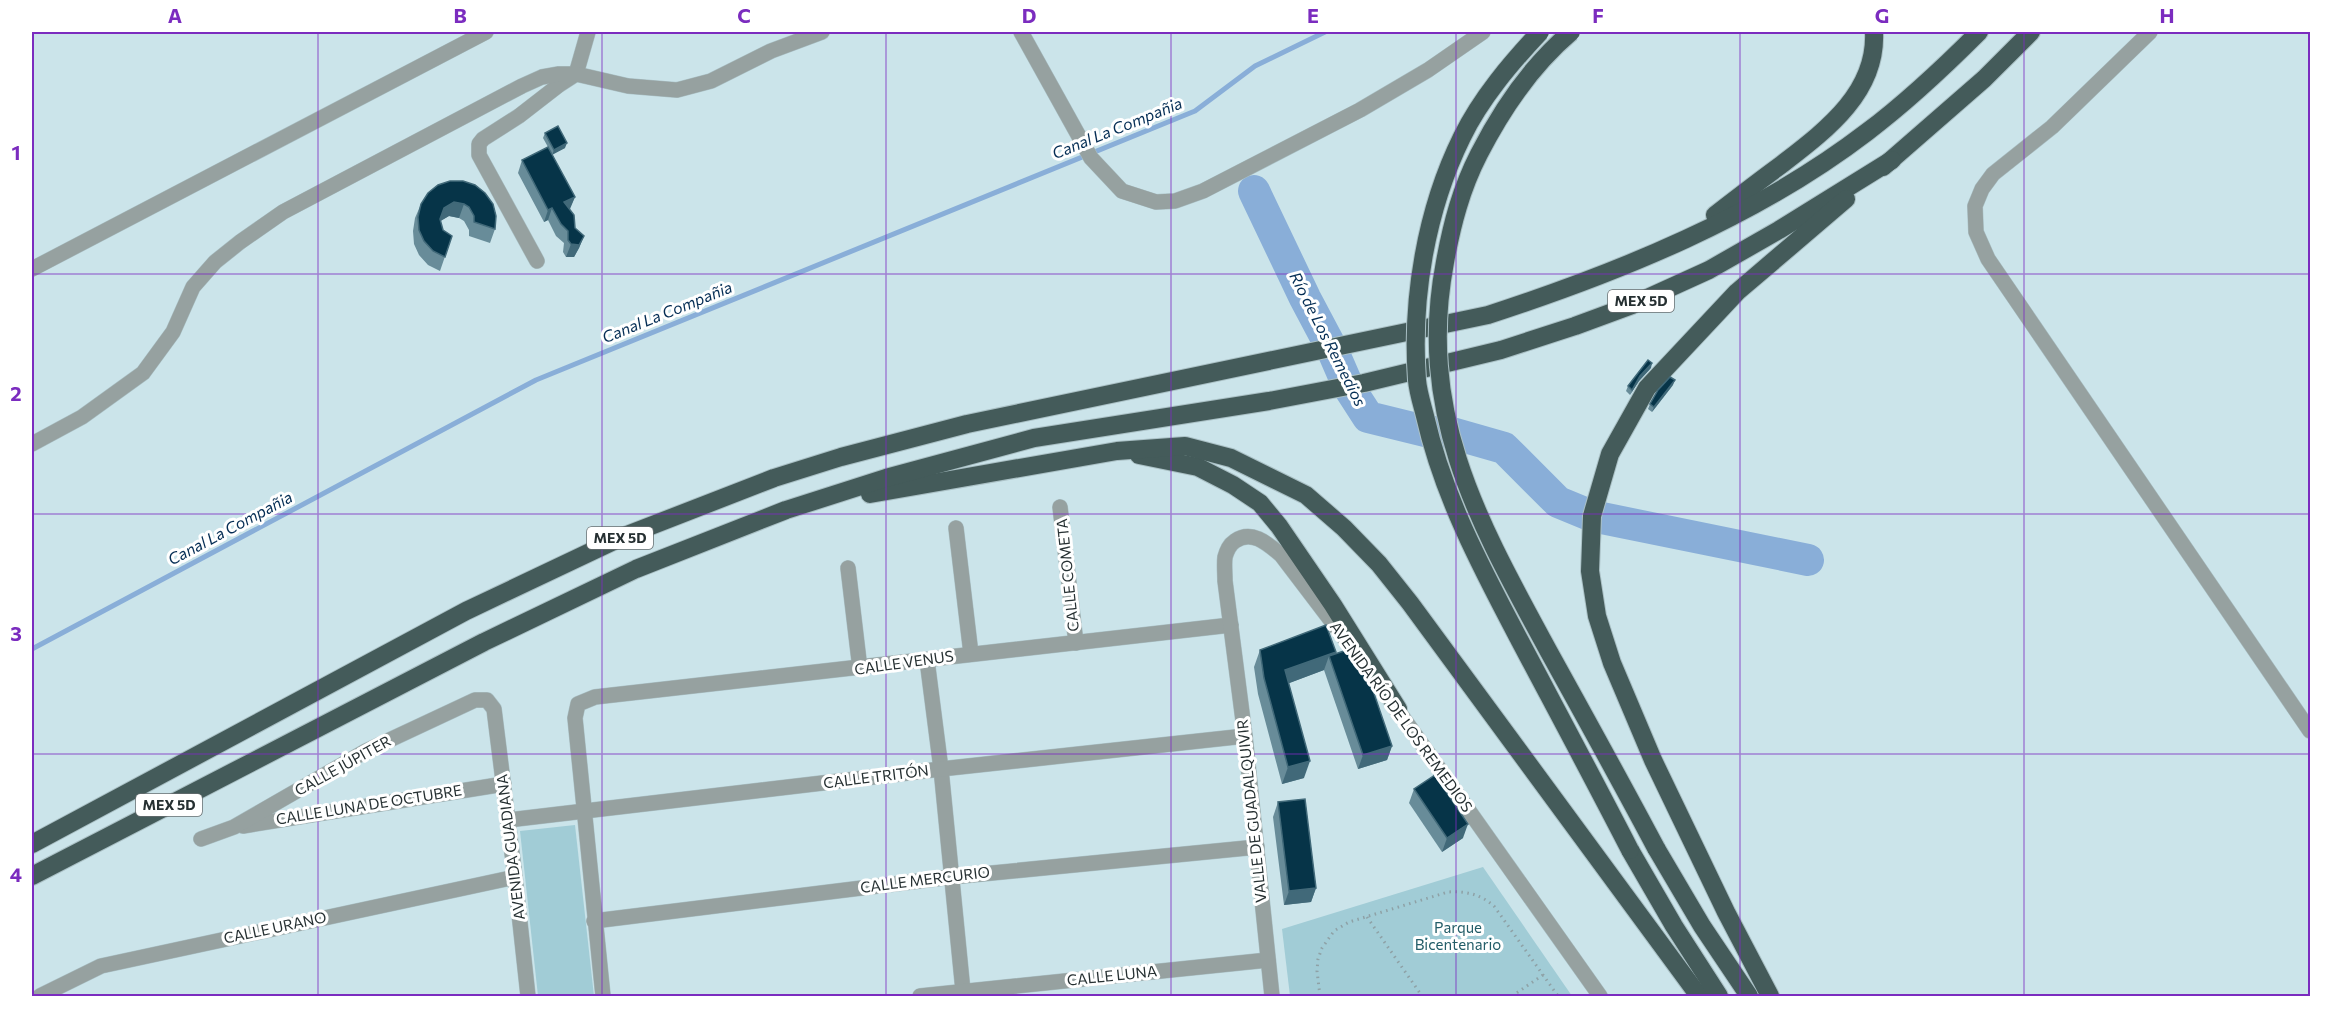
<svg xmlns="http://www.w3.org/2000/svg" width="2342" height="1028" viewBox="0 0 2342 1028" font-family="Commissioner,sans-serif">
  <rect width="100%" height="100%" fill="#cbe4ea"/>
  <g fill="#a1ccd6">
    <path d="M575,825L594,996H538L520,831Z"/>
    <path d="M1483,867L1572,996H1290L1282,929Z"/>
  </g>
  <g fill="none" stroke-linecap="round" stroke-linejoin="round">
    <path stroke="#89aed8" stroke-width="5" d="M32,649L536,380L1195,111L1255,66L1325,32"/>
    <path stroke="#89aed8" stroke-width="32" d="M1254,191L1305,298L1332,349L1348,386L1368,417L1429,432H1448L1504,448L1558,502L1592,516L1808,560"/>
    <defs>
      <g id="minor">
        <path d="M1021,32L1091,158L1122,191L1156,202L1175,201L1203,191L1360,110L1428,70L1483,32"/>
        <path d="M2150,32L2052,127L1993,174L1982,189L1975,206L1976,232L1988,259L2310,731"/>
        <path d="M537,261L479,155V144L483,139L519,116L559,85L576,74L588,32"/>
        <path d="M32,269L486,32"/>
        <path d="M32,444L82,417L143,373L173,332L193,287L215,262L240,242L283,212L522,86L542,77L559,74H576L628,86L677,90L711,81L771,51L822,32"/>
        <path d="M1060,507L1076,643"/>
        <path d="M956,528L971,654"/>
        <path d="M848,568L860,669"/>
        <path d="M927,660L941,769L963,991"/>
        <path d="M1392,702L1600,996"/>
        <path d="M508,820L941,769L1245,736"/>
        <path d="M243,826L504,784"/>
        <path d="M201,839L234,827L366,751L475,700H487L494,709L515,877L528,996"/>
        <path d="M594,921L951,877L1257,847"/>
        <path d="M40,996L101,966L515,877"/>
        <path d="M603,996L575,718L578,704L595,697C807,675 1019,650 1231,625"/>
        <path d="M920,996L1268,960"/>
        <path d="M1272,996L1245,736L1225,581C1225,573 1224,564 1225,557C1227,550 1229,545 1235,541C1252,529 1268,544 1281,555L1351,647"/>
      </g>
      <g id="highway">
        <path d="M1883,167L1984,79L2031,32"/>
        <path d="M1715,215C1737,198 1759,181 1781,165C1825,131 1877,93 1874,32"/>
        <path d="M1139,455L1198,467L1233,485L1260,503L1279,526L1333,605L1398,709"/>
        <path d="M870,494L1117,451L1185,446L1231,458L1306,495L1344,528L1379,564L1410,603L1699,996"/>
        <path d="M32,844L466,611L622,537L774,478L841,457L967,424L1488,315C1620,272 1756,217 1867,132C1907,102 1944,67 1979,32"/>
        <path d="M1656,848L1702,926L1749,996"/>
        <path d="M1630,850L1674,926L1719,996"/>
        <path d="M32,876L484,642L636,569L786,510L886,478L1034,438L1269,401L1364,383L1501,350L1575,326L1632,305L1709,270L1779,230L1892,160"/>
        <path d="M1770,996L1726,912L1653,760L1612,663L1597,616L1590,571L1592,516L1610,454L1647,388L1737,292L1846,199"/>
      </g>
    </defs>
    <use href="#minor" stroke="#aac0c5" stroke-width="16"/>
    <use href="#highway" stroke="#aac0c5" stroke-width="20"/>
    <g stroke="#8ea1a6" stroke-width="3" stroke-dasharray="1.5 4.5" stroke-linecap="butt">
      <path d="M1367,917L1422,996"/>
      <path d="M1320,996L1317,971L1318,959L1322,948L1334,931L1349,922L1448,892C1466,891 1480,894 1494,906L1558,996"/>
      <path d="M1512,996L1543,975"/>
    </g>
    <use href="#minor" stroke="#96a1a0" stroke-width="15"/>
    <use href="#highway" stroke="#445b5a" stroke-width="18"/>
    <defs>
      <g id="highway-bridge">
        <path d="M1540,32C1511,63 1481,98 1462,137C1426,210 1411,299 1417,380C1418,392 1422,404 1425,416C1443,496 1482,569 1520,641C1557,711 1594,780 1630,850"/>
        <path d="M1571,32C1532,65 1502,109 1479,154C1461,189 1452,224 1445,262C1416,414 1479,523 1549,652C1585,717 1621,782 1656,848"/>
      </g>
    </defs>
    <use href="#highway-bridge" stroke="#aac0c5" stroke-width="20" stroke-linecap="butt"/>
    <use href="#highway-bridge" stroke="#445b5a" stroke-width="18"/>
  </g>
  <g fill="#688c99">
    <path d="M545,133L565,148L552,154L575,197L569,209L575,228L584,236L579,248L574,257H566L563,252L564,243L556,236L548,220L544,222L518,173L522,160L548,147L543,138Z"/>
    <path d="M450,181L495,229L490,243L469,236V230L464,221L459,218L449,216L440,221L443,230L452,236L440,271L428,265L419,255L414,244L413,231L415,218L421,204Z"/>
    <path d="M1651,368L1639,381L1630,395L1626,391L1628,386Z"/>
    <path d="M1673,385L1652,412L1648,409L1650,404Z"/>
    <path d="M1260,650L1335,654L1392,746L1387,760L1358,769L1324,670L1289,683L1304,778L1282,784L1258,694L1254,667Z"/>
    <path d="M1414,789L1463,838L1442,852L1409,803Z"/>
    <path d="M1278,802L1316,888L1311,902L1284,905L1273,817Z"/>
  </g>
  <g fill="#416979">
    <path d="M567,143L565,148L552,155L554,150Z"/>
    <path d="M575,197L570,209L559,215L564,202Z"/>
    <path d="M454,202L464,204L459,218L449,216L439,222L434,233L444,208Z"/>
    <path d="M552,208L548,220L544,222L548,210Z"/>
    <path d="M584,236L579,248L574,257H566L571,244Z"/>
    <path d="M1652,363L1651,368L1639,381L1630,395L1640,376Z"/>
    <path d="M1675,380L1673,385L1652,412L1654,407Z"/>
    <path d="M1336,652L1332,663L1329,656L1324,670L1279,687L1285,670Z"/>
    <path d="M1392,746L1387,760L1358,769L1363,755Z"/>
    <path d="M1310,761L1304,778L1282,784L1288,767Z"/>
    <path d="M1468,824L1463,838L1442,852L1447,838Z"/>
    <path d="M1316,888L1311,902L1284,905L1289,891Z"/>
  </g>
  <g fill="#063448" stroke="#416979" stroke-width="1.5">
    <path d="M558,126L567,143L554,150L545,133Z"/>
    <path d="M548,147L575,197L564,202L574,215L575,228L584,236L579,245L571,244L568,240V231L561,224L552,208L548,210L522,160Z"/>
    <path d="M450,181H463L475,185L485,193L493,204L496,216L495,229L474,222V216L469,207L464,204L454,202L444,208L440,219L443,230L452,236L445,257L433,251L424,241L419,230L418,217L421,204L428,193L438,185Z"/>
    <path d="M1648,360L1652,363L1640,376L1632,390L1628,386Z"/>
    <path d="M1670,377L1675,380L1654,407L1650,404L1658,390Z"/>
    <path d="M1326,625L1336,652L1285,670L1310,761L1288,767L1264,678L1260,650Z"/>
    <path d="M1350,649L1367,673L1392,746L1363,755L1329,656Z"/>
    <path d="M1435,775L1468,824L1447,838L1414,789Z"/>
    <path d="M1305,799L1316,888L1289,891L1278,802Z"/>
  </g>
  <path fill="none" stroke="#7b2cbf" stroke-width="1.5" stroke-opacity="0.55" d="M318,32V996M602,32V996M886,32V996M1171,32V996M1456,32V996M1740,32V996M2024,32V996M32,274H2310M32,514H2310M32,754H2310"/>
  <g text-anchor="middle" stroke-width="6" stroke-linejoin="round" paint-order="stroke">
    <g fill="#fff" stroke="#676e70" stroke-width="1.5">
      <rect x="1608" y="290" width="66" height="22" rx="4.5"/>
      <rect x="587" y="527" width="66" height="22" rx="4.5"/>
      <rect x="136" y="794" width="66" height="22" rx="4.5"/>
    </g>
    <g font-size="14" font-weight="bold" fill="#263032">
      <text x="1641" y="306">MEX 5D</text>
      <text x="620" y="543">MEX 5D</text>
      <text x="169" y="810">MEX 5D</text>
    </g>
    <g font-size="15" fill="#263032" stroke="#fff">
      <text transform="translate(1068 575) rotate(-96)" y="5">CALLE COMETA</text>
      <text transform="translate(904 663) rotate(-8)" y="5">CALLE VENUS</text>
      <text transform="translate(1401 717) rotate(54)" y="5">AVENIDA RÍO DE LOS REMEDIOS</text>
      <text transform="translate(343 766) rotate(-29)" y="5">CALLE JÚPITER</text>
      <text transform="translate(876 777) rotate(-7)" y="5">CALLE TRITÓN</text>
      <text transform="translate(369 805) rotate(-9)" y="5">CALLE LUNA DE OCTUBRE</text>
      <text transform="translate(1252 811) rotate(-96)" y="5">VALLE DE GUADALQUIVIR</text>
      <text transform="translate(511 847) rotate(-97)" y="5">AVENIDA GUADIANA</text>
      <text transform="translate(925 880) rotate(-7)" y="5">CALLE MERCURIO</text>
      <text transform="translate(275 928) rotate(-12)" y="5">CALLE URANO</text>
      <text transform="translate(1112 976) rotate(-6)" y="5">CALLE LUNA</text>
    </g>
    <g font-size="15" fill="#235d68" stroke="#fff">
      <text x="1458" y="933">Parque<tspan x="1458" dy="17">Bicentenario</tspan></text>
    </g>
    <g font-size="16" font-style="italic" fill="#042d54" stroke="#fff">
      <text transform="translate(1117 128) rotate(-22)" y="6">Canal La Compañia</text>
      <text transform="translate(667 312) rotate(-22)" y="6">Canal La Compañia</text>
      <text transform="translate(1328 339) rotate(63)" y="6">Río de Los Remedios</text>
      <text transform="translate(230 528) rotate(-28)" y="6">Canal La Compañia</text>
    </g>
  </g>
  <rect width="2342" height="1028" fill="none" stroke="#ffffff" stroke-width="66"/>
  <rect x="33" y="33" width="2276" height="962" fill="none" stroke="#7b2cbf" stroke-width="2"/>
  <g font-size="20" text-anchor="middle" font-weight="bold" fill="#7b2cbf">
    <text x="175" y="23">A</text>
    <text x="460" y="23">B</text>
    <text x="744" y="23">C</text>
    <text x="1029" y="23">D</text>
    <text x="1313" y="23">E</text>
    <text x="1598" y="23">F</text>
    <text x="1882" y="23">G</text>
    <text x="2167" y="23">H</text>
    <text x="16" y="160">1</text>
    <text x="16" y="401">2</text>
    <text x="16" y="641">3</text>
    <text x="16" y="882">4</text>
  </g>
</svg>
